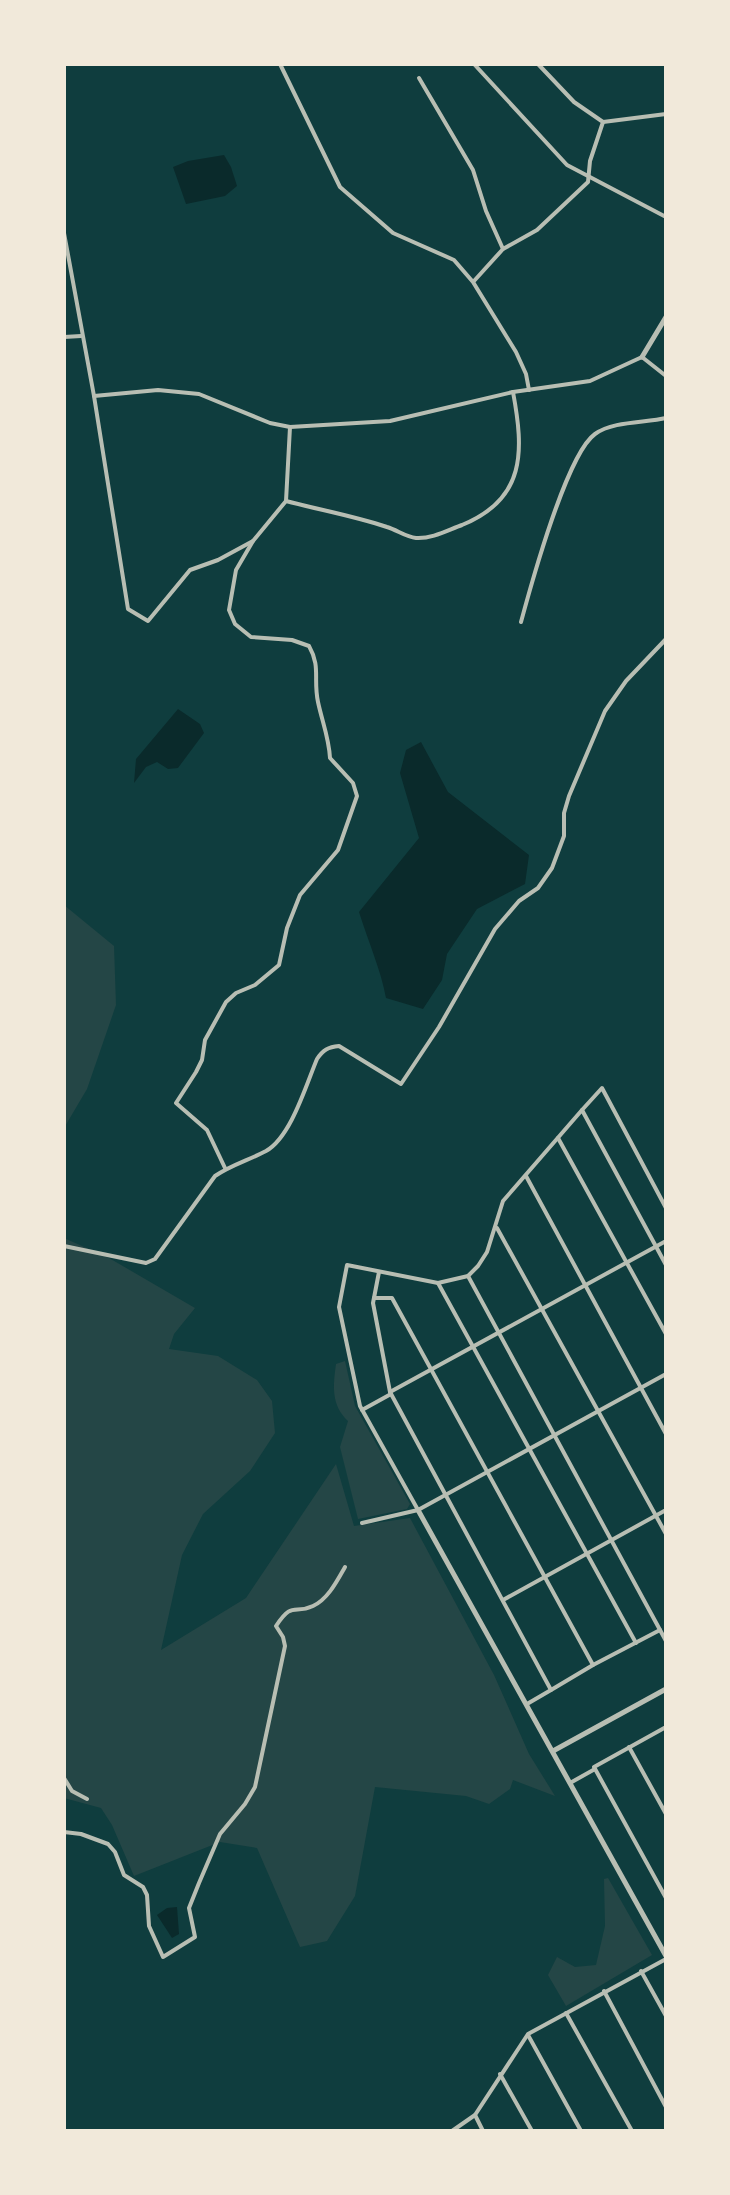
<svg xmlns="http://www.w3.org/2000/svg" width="730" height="2195" viewBox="0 0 730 2195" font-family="'Public Sans',sans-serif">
  <rect width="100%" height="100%" fill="#0f3d3e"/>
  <g fill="#244646">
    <path d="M64,905L114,946L116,1005L87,1089L64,1128Z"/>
    <path d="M64,1238L109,1258L195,1308L174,1334L169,1349L218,1356L257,1380L272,1401L275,1433L250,1471L203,1514L182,1555L161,1650L246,1598L336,1464L354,1526L410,1518L494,1675L529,1754L555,1796L513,1780L510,1789L489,1804L466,1796L375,1787L355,1896L327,1941L300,1947L257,1848L220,1842L134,1876L112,1825L101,1808L64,1798Z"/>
    <path d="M345,1361L355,1406L410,1504L407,1509L358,1519L340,1447L348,1421C331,1405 333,1386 336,1364Z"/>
    <path d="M608,1878L652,1955L566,2006L548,1975L557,1957L575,1967L596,1965L605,1926L604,1879Z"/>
  </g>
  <g fill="#0a2a2b">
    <path d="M224,155L231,167L237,186L225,196L186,204L173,167L188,161Z"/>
    <path d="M178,709L200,724L204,733L178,768L168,769L157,762L146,767L134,783L136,759Z"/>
    <path d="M421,742L448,792L529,855L525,884L477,909L447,954L442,980L423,1009L386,998C381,970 368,941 359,912L419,838L400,773L406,750Z"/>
    <path d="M177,1907L179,1934L172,1938L157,1915L167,1908Z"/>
  </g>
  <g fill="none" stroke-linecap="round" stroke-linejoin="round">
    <g stroke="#b8beb3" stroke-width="4">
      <path d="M280,64L340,187L393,233L454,260L473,282L516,352L526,374L529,390"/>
      <path d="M474,64L567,165L666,217"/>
      <path d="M419,78L473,170L486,211L503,249"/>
      <path d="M603,122L666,114"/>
      <path d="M64,233L94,396L128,609L148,621L190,570L218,560L253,541"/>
      <path d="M474,281L503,249L537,230L588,182L590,161L603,122L574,102L538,64"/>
      <path d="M64,337L81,336"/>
      <path d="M94,396L158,390L199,394L270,423L290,427L390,421L513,392L590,381L642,357L666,376"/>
      <path d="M286,501C320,510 354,516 387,527C397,530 406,537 416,538C432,539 448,530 462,525C526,499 524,451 513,392"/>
      <path d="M521,622C531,585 567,454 595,434C613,421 645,423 666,418"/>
      <path d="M582,1110L602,1088L666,1208"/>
      <path d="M558,1138L666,1334"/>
      <path d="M225,1168L207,1130L176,1103L196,1072L202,1060L205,1040L226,1002L236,993L255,985L279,965L287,928L300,895L338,850L357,796L353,783L330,758C329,738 322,721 318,702C313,679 321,667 309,646L292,640L251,637L235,624L229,610L236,570L253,541L286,501L290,427"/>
      <path d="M526,1176L666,1434"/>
      <path d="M497,1228L666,1534"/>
      <path d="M64,1246L146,1263L155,1259L215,1176C231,1165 249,1160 266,1151C291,1137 306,1085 317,1059C323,1050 328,1047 339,1046L401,1084L439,1027L495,929L519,901L538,888L552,868L564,836V813L569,796L605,711L626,681L666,639"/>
      <path d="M379,1272L373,1303L390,1392L551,1690L593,1665L660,1630"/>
      <path d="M468,1276L666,1641"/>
      <path d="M438,1283L636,1643"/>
      <path d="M374,1298H392L593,1665"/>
      <path d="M390,1392L666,1241"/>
      <path d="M362,1410L391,1394"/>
      <path d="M418,1510L360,1406L339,1307L347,1265L438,1283L468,1276L478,1266L487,1252L503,1201L582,1110L666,1265"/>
      <path d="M362,1523L418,1510L666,1374"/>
      <path d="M503,1600L666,1510"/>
      <path d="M527,1704L551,1690"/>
      <path d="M666,1727L594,1767L666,1898"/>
      <path d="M629,1747L666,1814"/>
      <path d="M64,1778L72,1791L87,1799"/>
      <path d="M570,1783L595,1769"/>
      <path d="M64,1832L81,1834L108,1844L115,1852L124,1875L143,1887L147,1895L149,1926L163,1957L195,1937L189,1908L199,1883L220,1834L245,1804L255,1787L285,1646L283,1637L276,1626C293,1600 294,1615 313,1606C328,1599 337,1581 345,1567"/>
      <path d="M641,1971L666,2016"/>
      <path d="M604,1991L666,2107"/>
      <path d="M566,2013L632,2131"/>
      <path d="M528,2035L581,2131"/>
      <path d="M500,2074L532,2131"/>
      <path d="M475,2115L483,2131"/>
      <path d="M452,2131L475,2115L528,2034L666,1959"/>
    </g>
    <g stroke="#b8beb3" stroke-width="5">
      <path d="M642,357L666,317"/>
      <path d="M418,1510L666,1956"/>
      <path d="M553,1751L666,1689"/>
    </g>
  </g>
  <rect width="730" height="2195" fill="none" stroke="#f1e9da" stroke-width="132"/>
</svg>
